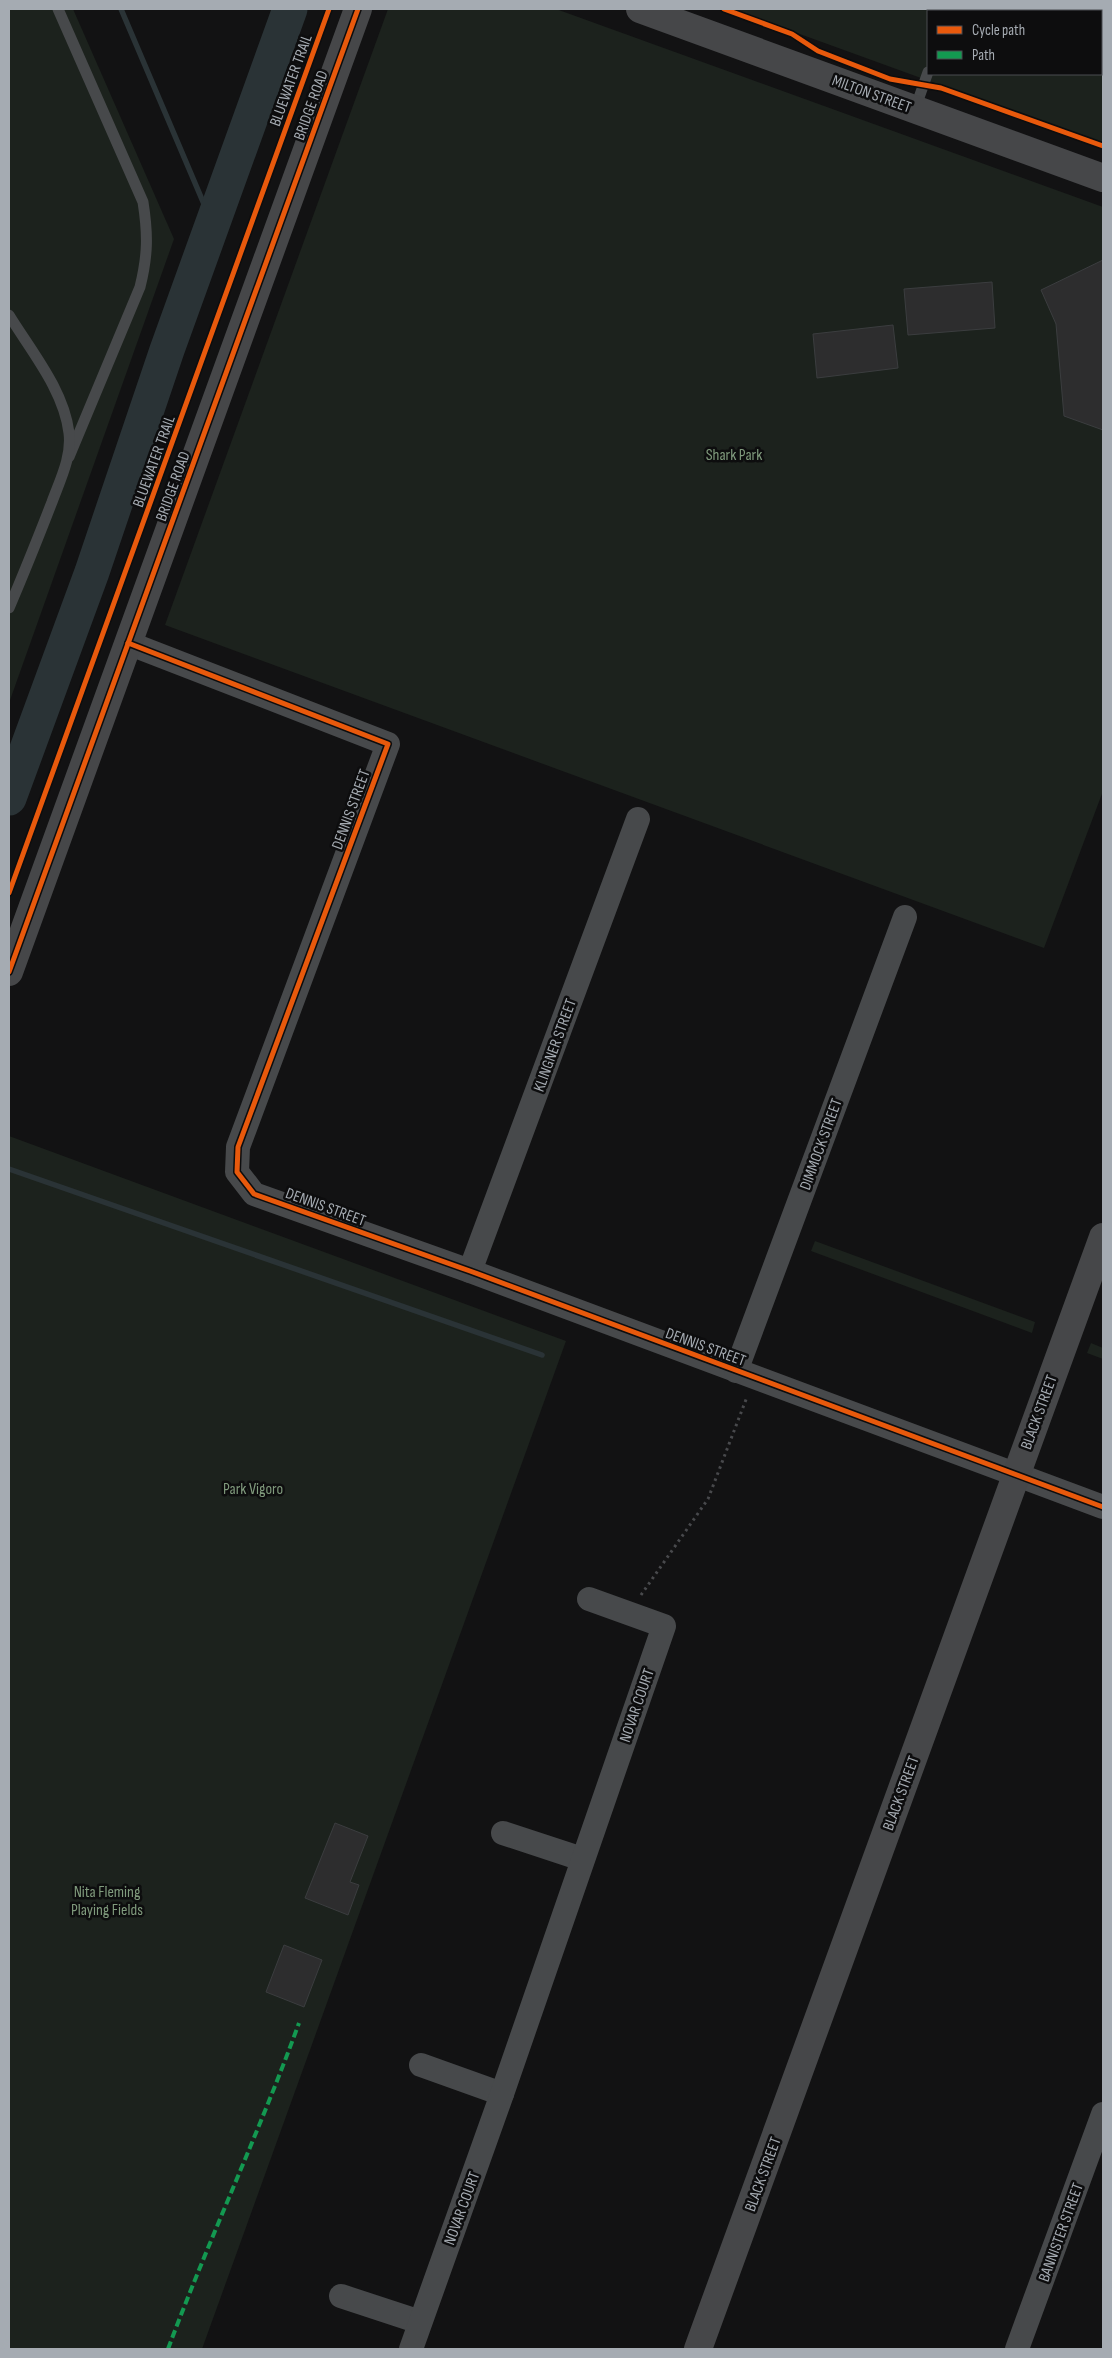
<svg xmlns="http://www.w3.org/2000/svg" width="1112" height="2358" viewBox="0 0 1112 2358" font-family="'Sofia Sans Condensed',sans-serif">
  <rect width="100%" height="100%" fill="#121213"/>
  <g fill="#1c221d" fill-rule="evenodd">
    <path d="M9,9H73L174,239L9,703Z"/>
    <path d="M388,9H556L1103,207V791L1044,948L165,625Z"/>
    <path d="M731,9H1103V144ZM928,11H1101V74H928Z"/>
    <path d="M9,1136L566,1341L202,2349H9Z"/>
    <path d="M815,1241L1035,1322L1032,1333L811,1251Z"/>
    <path d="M1091,1343L1103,1348V1359L1087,1353Z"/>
  </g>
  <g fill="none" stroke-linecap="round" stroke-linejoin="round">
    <g stroke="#2a3336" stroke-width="5.5">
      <path d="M121,9L212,223"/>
      <path d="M9,1169L542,1355"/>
    </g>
    <path stroke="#2a3336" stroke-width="35" d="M9,798L92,572L167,350L290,9"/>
  </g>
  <g fill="#2d2d2e" stroke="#3b3d3f">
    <path d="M1103,260V430L1064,416L1056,324L1041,290Z"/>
    <path d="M992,282L995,328L908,335L904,289Z"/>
    <path d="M893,325L898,368L817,378L813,334Z"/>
    <path d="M335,1823L368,1836L350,1882L359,1885L348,1915L305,1898Z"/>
    <path d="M284,1945L322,1960L304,2007L266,1992Z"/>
  </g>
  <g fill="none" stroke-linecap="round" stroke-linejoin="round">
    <path stroke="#48494c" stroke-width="3" stroke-dasharray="2.5 4" stroke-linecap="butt" d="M641,1595L708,1499L747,1397"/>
    <g stroke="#47494b" stroke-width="11">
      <path d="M58,9L143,202C148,234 148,255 140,287L69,457"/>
      <path d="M915,109L928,72"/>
      <path d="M9,315C31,351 64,390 69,433C72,457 60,480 52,502C38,538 24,573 9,608"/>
    </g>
    <g stroke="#47494b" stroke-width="24">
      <path d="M128,643L388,744L238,1147L237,1172L254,1194L470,1271L1103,1507"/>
      <path d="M470,1271L638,819"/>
      <path d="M736,1371L905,917"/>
      <path d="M503,1833L582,1859"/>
      <path d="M421,2065L502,2094"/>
      <path d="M341,2296L420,2322"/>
      <path d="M411,2349L502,2094L664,1626L589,1599"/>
      <path d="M1017,2349L1103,2114"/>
    </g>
    <g stroke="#464749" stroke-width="28">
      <path d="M640,9L1103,178"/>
      <path d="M9,972L358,9"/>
      <path d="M698,2349L1103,1237"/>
    </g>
    <path stroke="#139951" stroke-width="4" stroke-dasharray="8 4" stroke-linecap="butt" d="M168,2349C209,2239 259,2133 299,2023"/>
    <defs>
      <g id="cycleway">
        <path d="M724,9L792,34L818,51L890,79L941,88L1103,146"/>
        <path d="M128,643L388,744L238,1147L237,1172L254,1194L470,1271L1103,1507"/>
        <path d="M9,893L329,9"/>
        <path d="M9,972L358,9"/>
      </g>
    </defs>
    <use href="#cycleway" stroke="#0d0d0e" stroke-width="8"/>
    <use href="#cycleway" stroke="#e8590c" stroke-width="5"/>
  </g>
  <g text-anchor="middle" stroke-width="5" stroke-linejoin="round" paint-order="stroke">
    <g font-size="16" fill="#a5abb2" stroke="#0d0d0e">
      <text transform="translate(290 80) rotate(-70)" y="6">BLUEWATER TRAIL</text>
      <text transform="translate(872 93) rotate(20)" y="6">MILTON STREET</text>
      <text transform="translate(310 105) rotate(-70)" y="6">BRIDGE ROAD</text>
      <text transform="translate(153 461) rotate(-70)" y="6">BLUEWATER TRAIL</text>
      <text transform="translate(172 486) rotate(-70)" y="6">BRIDGE ROAD</text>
      <text transform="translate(350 809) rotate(-70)" y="6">DENNIS STREET</text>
      <text transform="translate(554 1045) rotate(-70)" y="6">KLINGNER STREET</text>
      <text transform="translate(820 1144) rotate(-70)" y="6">DIMMOCK STREET</text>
      <text transform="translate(326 1206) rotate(20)" y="6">DENNIS STREET</text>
      <text transform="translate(706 1346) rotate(20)" y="6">DENNIS STREET</text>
      <text transform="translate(1038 1412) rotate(-70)" y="6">BLACK STREET</text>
      <text transform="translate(636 1705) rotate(-71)" y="6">NOVAR COURT</text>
      <text transform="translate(900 1793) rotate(-70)" y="6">BLACK STREET</text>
      <text transform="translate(762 2174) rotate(-70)" y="6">BLACK STREET</text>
      <text transform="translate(461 2208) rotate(-70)" y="6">NOVAR COURT</text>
      <text transform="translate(1060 2232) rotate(-70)" y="6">BANNISTER STREET</text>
    </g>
    <g font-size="16" fill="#809b7d" stroke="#0d0d0e">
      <text x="734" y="460">Shark Park</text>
      <text x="253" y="1494">Park Vigoro</text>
      <text x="107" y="1897">Nita Fleming<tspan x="107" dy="18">Playing Fields</tspan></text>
    </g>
  </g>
  <rect width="1112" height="2358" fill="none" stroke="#a5abb2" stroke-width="20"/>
  <rect x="927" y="10" width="175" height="65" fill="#0d0d0e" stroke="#4a4c50"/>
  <rect x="937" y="26" width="25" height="8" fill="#e8590c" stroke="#4a4c50"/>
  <text x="972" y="35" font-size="15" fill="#a5abb2">Cycle path</text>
  <rect x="937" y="51" width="25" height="8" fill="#139951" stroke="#4a4c50"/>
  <text x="972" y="60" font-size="15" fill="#a5abb2">Path</text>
</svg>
